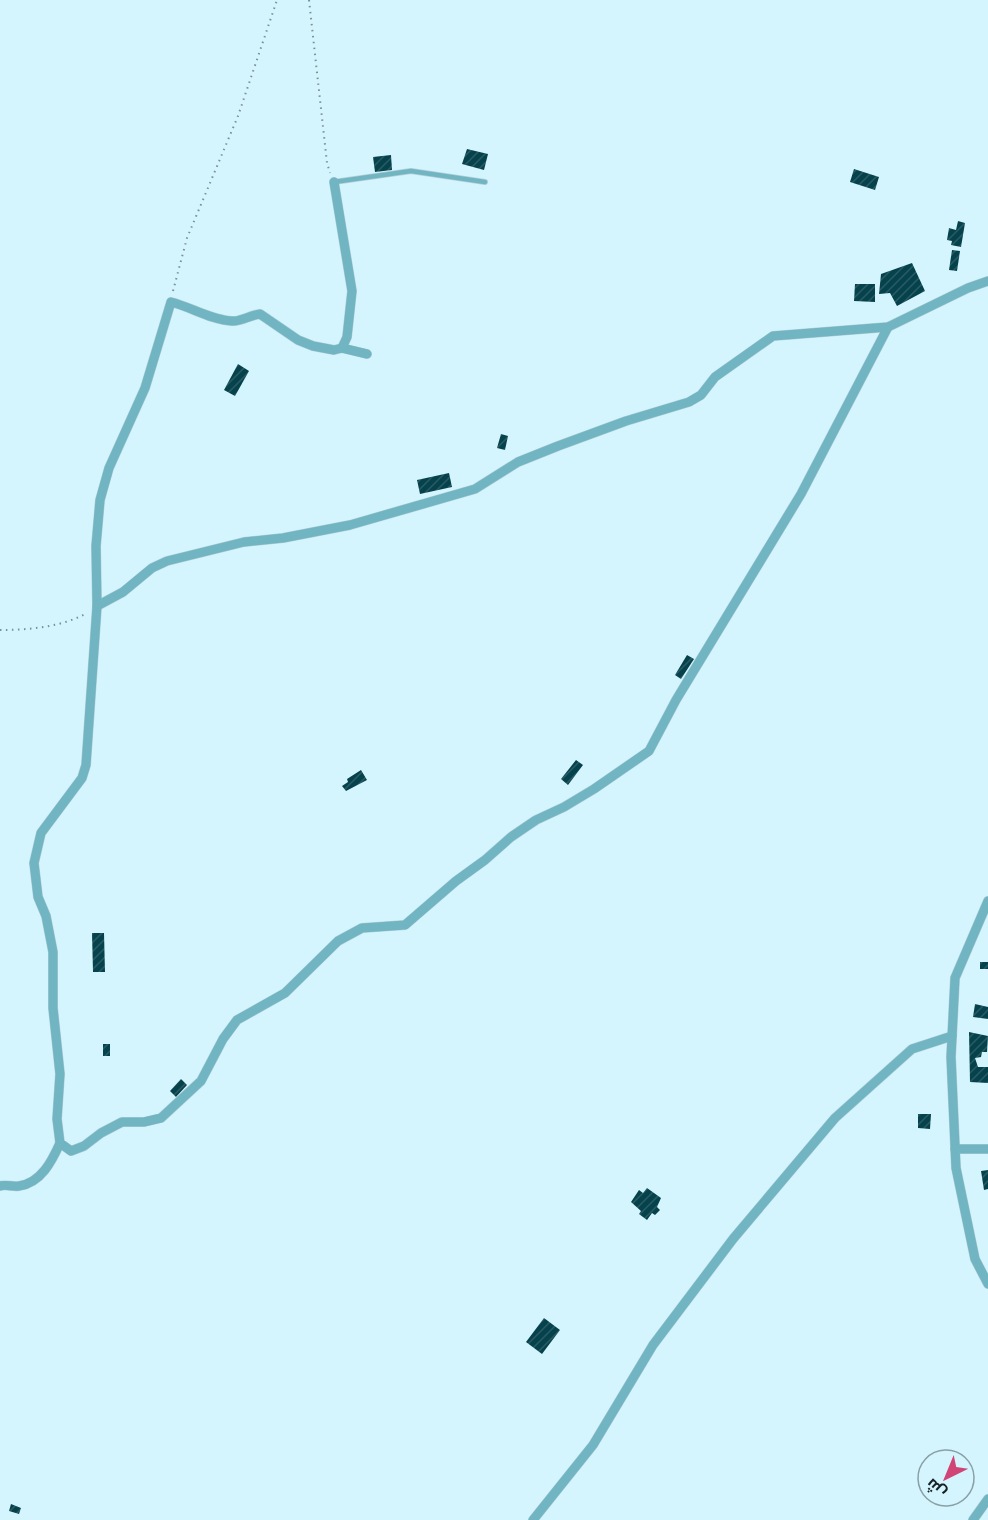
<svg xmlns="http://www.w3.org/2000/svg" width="988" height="1520" viewBox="0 0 988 1520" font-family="'Roboto Condensed',Cairo,sans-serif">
  <defs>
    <pattern id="building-hatch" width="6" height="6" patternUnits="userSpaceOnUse" patternTransform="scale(1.5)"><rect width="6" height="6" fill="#06424c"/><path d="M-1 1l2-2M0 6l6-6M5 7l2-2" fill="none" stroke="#2a5a63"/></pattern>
  </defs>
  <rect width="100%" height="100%" fill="#d4f5fd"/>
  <g fill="url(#building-hatch)">
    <path d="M467,149L488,154L484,170L462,164Z"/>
    <path d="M391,155L392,170L375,172L373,157Z"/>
    <path d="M854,169L879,177L875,190L850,182Z"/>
    <path d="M958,221L965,223L961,247L951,245L952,241L947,240L949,228L956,230Z"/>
    <path d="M952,250L960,251L957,271L949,270Z"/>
    <path d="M912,263L925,291L897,306L890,293L879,294L881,274Z"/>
    <path d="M855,284H875V302L854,301Z"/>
    <path d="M238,364L249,371L235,396L224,390Z"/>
    <path d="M501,434L508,436L505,450L497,448Z"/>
    <path d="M449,473L452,487L420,494L417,480Z"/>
    <path d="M687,655L694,659L681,679L675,675Z"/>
    <path d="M576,760L583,765L568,785L561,779Z"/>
    <path d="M361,770L367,780L346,791L342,786L348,782L347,779Z"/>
    <path d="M92,933H104L105,972H93Z"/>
    <rect x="980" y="962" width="8" height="7"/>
    <path d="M975,1004L988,1007V1019L973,1017Z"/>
    <path d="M969,1032L988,1036L987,1052H982L981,1057L975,1058L978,1067H988V1083L970,1082Z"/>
    <rect x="103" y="1044" width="7" height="12"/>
    <path d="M181,1079L187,1085L176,1097L170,1091Z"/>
    <path d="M918,1114H931L930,1129L918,1128Z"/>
    <path d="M988,1170V1189L984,1190L981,1171Z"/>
    <path d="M647,1188L661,1198L657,1207L660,1210L655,1215L652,1213L647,1220L639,1214L641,1211L631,1202L639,1190L643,1193Z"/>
    <path d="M544,1318L560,1330L542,1354L526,1342Z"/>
    <path d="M11,1504L21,1508L19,1514L9,1511Z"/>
  </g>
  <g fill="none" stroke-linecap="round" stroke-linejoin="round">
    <defs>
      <path id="service" d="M334,182L411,171L485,182"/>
      <g id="minor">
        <path d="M334,182L352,291L347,337L342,348"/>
        <path d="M367,354L342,348L334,350L313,346L298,340L260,314C250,315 241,322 232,321C211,320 191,307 171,302L145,388L109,468L100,500L96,546L97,606L86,765L82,778L41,833L34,863L38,897L46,916L53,952V1008L60,1074L57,1119L60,1143L71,1151L84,1146L101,1133L122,1122H144L161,1118L201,1081L223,1039L237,1020L285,993L338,941L362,928L405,925L456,881L485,860L511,837L536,820L564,807L594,789L649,751L676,700L801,494L888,327"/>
        <path d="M97,606L123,592L152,568L167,561L244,542L283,538L350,525L475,489L518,462L558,446L626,421L689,402L701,395L715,377L773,336L888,327L968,288L988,281"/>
        <path d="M988,901L955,978L951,1057L956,1168L975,1259L988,1284"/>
        <path d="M955,1149H988"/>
        <path d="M0,1186C6,1184 12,1187 19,1186C41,1183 52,1161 60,1143"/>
        <path d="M533,1520L593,1445L653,1345L733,1239L835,1118L912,1049L952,1036"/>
        <path d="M973,1520L988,1499"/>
      </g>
    </defs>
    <use href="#service" stroke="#b2cfd6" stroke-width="6"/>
    <use href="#minor" stroke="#b2cfd6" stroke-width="10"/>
    <g stroke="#7a9196" stroke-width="2" stroke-dasharray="1.5 4.5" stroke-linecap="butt">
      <path d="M309,0L327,163L330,173"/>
      <path d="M173,291L187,238L238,116L277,0"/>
      <path d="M0,630C29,630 62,627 87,613"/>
    </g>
    <use href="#service" stroke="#71b4c2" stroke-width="4.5"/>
    <use href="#minor" stroke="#71b4c2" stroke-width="9"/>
  </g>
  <g transform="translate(946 1478) rotate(223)"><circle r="28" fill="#d4f5fd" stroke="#88a0a6" stroke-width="1.5"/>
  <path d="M0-4.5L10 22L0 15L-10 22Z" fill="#d04476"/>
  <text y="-9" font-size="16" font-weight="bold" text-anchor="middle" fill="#152124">ش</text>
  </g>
</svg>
